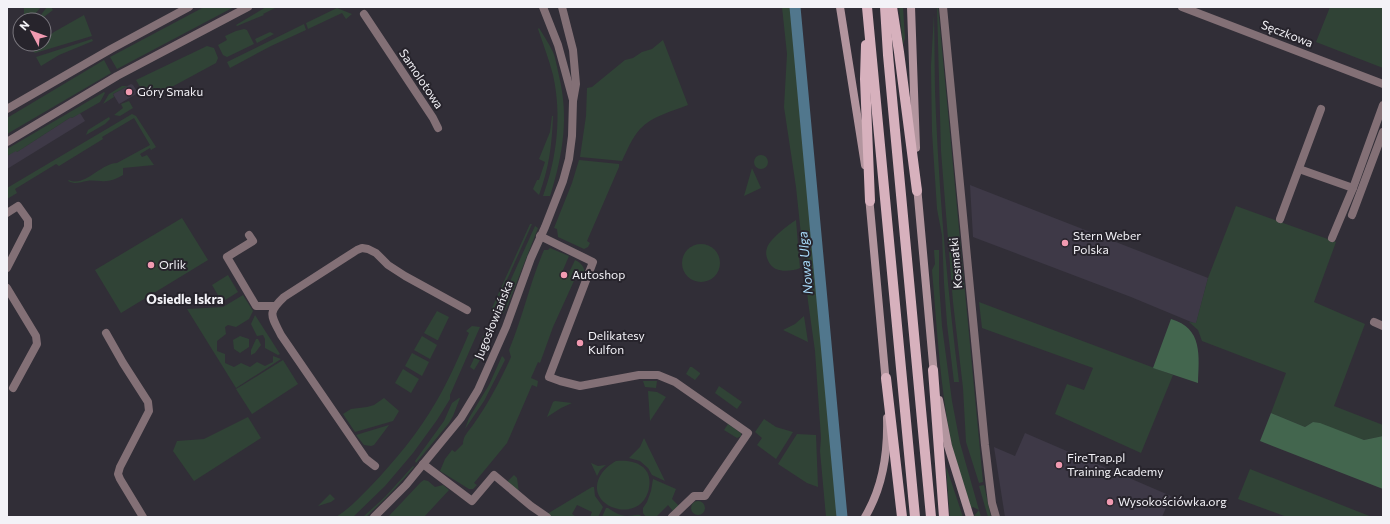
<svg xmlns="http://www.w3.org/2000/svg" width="1390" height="524" viewBox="0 0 1390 524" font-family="Commissioner,sans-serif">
  <rect width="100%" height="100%" fill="#312e37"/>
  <g fill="#3e3947">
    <path d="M131,84L133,85L138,93L119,104L113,94Z"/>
    <path d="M80,113L85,121L7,169V156L16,150L17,152L71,117L72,118Z"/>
    <path d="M970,185L1208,278L1196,324L1131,297L973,237Z"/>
    <path d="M1025,433L1171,496L1162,517H1005L994,447L1015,456Z"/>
  </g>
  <g fill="#304336">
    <path d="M24,7H41L30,20H24Z"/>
    <path d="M47,7H51L53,10L40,20H37Z"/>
    <path d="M204,7H234L117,69L110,57Z"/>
    <path d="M266,7H277L263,14L264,15L237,26L236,25Z"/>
    <path d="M782,7H792L836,486L838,513L835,517H826L820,451L821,438L815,351L808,301L796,187L784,107L787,54Z"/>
    <path d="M899,7H903L905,38L903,45Z"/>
    <path d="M937,7H938L983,482L979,483L966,442L963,388L953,302L941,151Z"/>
    <path d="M1330,7H1383V68L1316,42Z"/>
    <path d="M337,8L352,14L346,19L342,13L308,29L306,23Z"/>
    <path d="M934,14C935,48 934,82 936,116C940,205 948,294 959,382H954L947,324L944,283L942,235L937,209L932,132L931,66Z"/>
    <path d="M84,15L92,36L35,53L32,50L39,44H44V40L54,32Z"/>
    <path d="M304,24L306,30L271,46L230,68L227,62Z"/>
    <path d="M539,28C544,36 549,44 553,52C556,59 557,68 559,76C569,117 563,154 551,193L550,196H543C557,158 562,115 553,75C549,59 543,44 538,29Z"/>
    <path d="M244,29L247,30L254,44L227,57L223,55L218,45L227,40L225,36L236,31Z"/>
    <path d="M270,32L274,34L257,43L255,39Z"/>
    <path d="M92,39L93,41L59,55L41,66L36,57Z"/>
    <path d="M663,40L688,105C673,111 652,116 640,129C632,138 627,150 622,161L580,157L586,116L587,88L592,87L625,60L633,58L642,52L652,49Z"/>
    <path d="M207,46L214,48L218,58L216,63L155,96L143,92L136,80Z"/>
    <path d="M104,60L111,73L7,134V118Z"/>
    <path d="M122,86H128L113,94L114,97L103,104L109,94Z"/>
    <path d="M104,92L105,93L100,102L72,118L71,117L17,152L16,151L7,156V149Z"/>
    <path d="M129,101L133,108L120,116L114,115L123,108L121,104Z"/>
    <path d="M132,114L136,116L156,147L151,150L150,148L140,154L142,157L147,155L154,165L123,168V175C116,179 109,182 101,181C96,181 92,180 87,181C80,182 76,185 68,181L69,180C84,188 101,163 117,163L150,145L134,118L102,137L103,139L59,166L56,164L15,189L17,193L7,199V188Z"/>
    <path d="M552,116H553C552,145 549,168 539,195L533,189L537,180H539L545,162L539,159L550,132Z"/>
    <path d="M109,117L110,119L105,124L86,135L88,130Z"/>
    <circle cx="761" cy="162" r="7"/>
    <path d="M579,160L619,164V167L587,241L590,243L588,247L584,249L558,237L557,229L554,228L572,183Z"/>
    <path d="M752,168L761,188L744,196Z"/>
    <path d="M1236,206L1336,242L1314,302L1365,324L1334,406L1383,425V436L1364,440L1313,422L1305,427L1271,413L1286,373L1202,341L1198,330L1189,322L1196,323L1208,278Z"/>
    <path d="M182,218L208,260L121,313L95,270Z"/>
    <path d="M796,220L800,268C794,271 782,272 776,269C769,266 764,255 767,248C769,240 789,224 796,220Z"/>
    <path d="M530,224H532L493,311L491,310Z"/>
    <path d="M535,226L538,228L507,307L503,314L494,317Z"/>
    <circle cx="701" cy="263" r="19"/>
    <path d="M550,248L569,256L560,277L566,279L575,260C582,263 584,267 585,274L578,272L553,327L540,363L538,362L531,378L538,381L537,387L532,385L507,443L474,483L477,485L473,489H469L440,471L445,459L452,450L455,452L463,444C463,436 468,432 473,425C488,404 500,381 511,357L509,350C523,317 530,282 544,250H548Z"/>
    <path d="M934,250H939V283L942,326L952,401L960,443L981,517H974V516L979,510L973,507L971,508C965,487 957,467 952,446C940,388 937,328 932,270L935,264Z"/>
    <path d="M228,275L238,292L222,302L212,285Z"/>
    <path d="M243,295L253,311L249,319L236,327L228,325L225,327L226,334L217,341V351L225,354V363L234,367L241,363L250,367L257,362L265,366L273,362V356L281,359L236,388L187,309L223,307Z"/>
    <path d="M979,302L1173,375L1141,453L1055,414L1067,384L1084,390L1093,368L982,328Z"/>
    <path d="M437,311L449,317L438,340H437L424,333Z"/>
    <path d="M255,315L280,354L278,355L265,348V339L263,335L257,336L251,324Z"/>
    <path d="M804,316L808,342L783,330L795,324Z"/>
    <path d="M472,326L480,327L450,395V399L437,420L413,453L385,486L353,517H336C349,509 359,498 370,487C395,461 418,433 436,402C449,380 459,357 469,333L466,331Z"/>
    <path d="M489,328L492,337L490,344L483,340L482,337L486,334Z"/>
    <path d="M240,336L249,339V347L240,353L234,349L233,340Z"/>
    <path d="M422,336L437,345L430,359L414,350Z"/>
    <path d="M256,339H258L261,345L255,353L251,355V350Z"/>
    <path d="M480,346L486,350L474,370L470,367Z"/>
    <path d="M412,353L429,362L422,376L405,366Z"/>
    <path d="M502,356L504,358L505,360L484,401L465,429L469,418L489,385Z"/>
    <path d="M283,360L298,384L252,414L236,389Z"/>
    <path d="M690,367H692L700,373V374L695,380L686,374Z"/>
    <path d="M403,369L419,379L411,393L395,383Z"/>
    <path d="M643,381H657L656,388L645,387Z"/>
    <path d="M719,386L742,402L737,409L715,393Z"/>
    <path d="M648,391L657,392L666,397L650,421Z"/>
    <path d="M384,398L399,411L393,421L355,432L343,414L351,409L367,407L374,405Z"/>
    <path d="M459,398H460L453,416L449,423L416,463L415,461L444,421L452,403Z"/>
    <path d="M555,401L572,403L561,408L547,417L553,402Z"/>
    <path d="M248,417L261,438L194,481L173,451L177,441L204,439Z"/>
    <path d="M764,419L776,427L793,432L776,459L757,445L762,438L755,432Z"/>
    <path d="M728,424L741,433V436L737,438L724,430Z"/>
    <path d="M389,425L374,445L371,446L364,445L356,435Z"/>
    <path d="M797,434L816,435L818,487L807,483L778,464Z"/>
    <path d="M644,438L665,481L652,475L648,468L640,461L629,458L640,447Z"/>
    <path d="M616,461C637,459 655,468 648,492C638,524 586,508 599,478C603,470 609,465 616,461Z"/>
    <path d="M591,463L598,466L606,465L600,470L597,476Z"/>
    <path d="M413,466L414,467C399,485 383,501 366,517H363L385,497Z"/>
    <path d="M946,468L947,469L963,517H950Z"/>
    <path d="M1250,469L1372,517H1287L1238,499Z"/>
    <path d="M514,475L517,478L519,493L506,483Z"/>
    <path d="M653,479L676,489L672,499L679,506L673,511L668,505L656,517H646L643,513V508L647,502L651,491Z"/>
    <path d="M424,480L428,481L435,487L443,485L449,490L424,517H388L421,482Z"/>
    <path d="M984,485L991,517H988L979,486Z"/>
    <path d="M592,487H594L595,496L603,507L598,517H590L592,512L577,505L572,514L575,516L574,517H552L547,514Z"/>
    <path d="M330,494L335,499L331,502L318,506Z"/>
    <circle cx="698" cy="508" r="7"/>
    <path d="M606,508H608C614,512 620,516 627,516C632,516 635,514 640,515L642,517H602Z"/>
  </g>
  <g fill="#43664e">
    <path d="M1171,319C1203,328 1199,356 1198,383L1153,368Z"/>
    <path d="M1271,413L1305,427L1313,422L1320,423L1364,440L1383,436V489L1260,441Z"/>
  </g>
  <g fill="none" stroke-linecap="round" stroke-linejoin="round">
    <path stroke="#51778d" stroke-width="11" d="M795,7L842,517"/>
    <g stroke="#837076" stroke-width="8">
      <path d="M943,7L985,445L992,503L996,517"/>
      <path d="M1182,7L1383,84"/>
      <path d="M364,14L433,118L438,128"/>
      <path d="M1299,169L1353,188"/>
      <path d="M7,213L18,206L28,220V227L7,268"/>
      <path d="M1352,215L1383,132"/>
      <path d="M1280,219L1321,109"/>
      <path d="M249,235L253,241L227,257L256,306H274"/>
      <path d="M540,236L593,262L549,377L560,381L580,386L639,375H658L675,382L748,433L705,496H694L672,517"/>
      <path d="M1332,238L1353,188L1383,105"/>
      <path d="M7,288L36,336L37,344L13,388"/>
      <path d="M1374,322L1383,326"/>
      <path d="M106,333L123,363L148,402L149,411L120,467L118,474L120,479L143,517"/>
      <path d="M423,464L472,501L494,475L531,506L547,517"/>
      <path d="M375,466L366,459L281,335C271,315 267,313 284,297L357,250L362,248L368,249L376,253L388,265L405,276L467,310"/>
    </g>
    <g stroke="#837076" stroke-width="8">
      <path d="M543,7L558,45L573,100"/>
      <path d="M7,109L111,49L189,7"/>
      <path d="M7,142L117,76L248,7"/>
      <path d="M374,517L406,485L447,435L461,418L478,390L506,327L531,258L545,227L563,181L569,159L572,136L573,101L576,84L573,50L562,7"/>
    </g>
    <g stroke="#b2959e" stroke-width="8">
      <path d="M840,7L865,165"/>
      <path d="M911,7L916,148"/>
      <path d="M917,186L934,375"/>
      <path d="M869,196L886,384"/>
      <path d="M939,400L948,446L970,517"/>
      <path d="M865,517C883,487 888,452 887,418"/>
    </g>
    <g stroke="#d7b1bd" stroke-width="10">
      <path d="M867,7L915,517"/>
      <path d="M885,7L888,55L931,517"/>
      <path d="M892,7L899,52L917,191"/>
      <path d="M866,45L865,79L870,201"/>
      <path d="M933,370L944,517"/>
      <path d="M886,378L902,517"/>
    </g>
  </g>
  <g fill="#f19ab1" stroke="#27242c" stroke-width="1.5">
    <circle cx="129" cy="92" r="4"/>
    <circle cx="1065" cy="243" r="4"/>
    <circle cx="151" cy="265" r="4"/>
    <circle cx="564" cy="275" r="4"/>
    <circle cx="580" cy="343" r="4"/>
    <circle cx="1059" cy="465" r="4"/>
    <circle cx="1110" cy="502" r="4"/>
  </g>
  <g text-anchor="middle" stroke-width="4" stroke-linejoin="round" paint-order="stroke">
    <g font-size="12" fill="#f3f2f7" stroke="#27242c">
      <text transform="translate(1287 34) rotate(21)" y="4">Sęczkowa</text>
      <text transform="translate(421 79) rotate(56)" y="4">Samolotowa</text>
      <text transform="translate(956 263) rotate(-95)" y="4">Kosmatki</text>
      <text transform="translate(494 320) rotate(-68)" y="4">Jugosłowiańska</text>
    </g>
    <g font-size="12" fill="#f3f2f7" stroke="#27242c" text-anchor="start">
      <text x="137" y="96">Góry Smaku</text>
      <text x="1073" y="240">Stern Weber<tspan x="1073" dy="14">Polska</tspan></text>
      <text x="159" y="269">Orlik</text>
      <text x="572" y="279">Autoshop</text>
      <text x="588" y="340">Delikatesy<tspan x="588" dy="14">Kulfon</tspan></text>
      <text x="1067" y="462">FireTrap.pl<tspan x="1067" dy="14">Training Academy</tspan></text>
      <text x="1118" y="506">Wysokościówka.org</text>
    </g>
    <g font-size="13" font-style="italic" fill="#aaddfd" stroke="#27242c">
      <text transform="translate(805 263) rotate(-95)" y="5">Nowa Ulga</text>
    </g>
    <g font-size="13" font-weight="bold" fill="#f3f2f7" stroke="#27242c">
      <text x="185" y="304">Osiedle Iskra</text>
    </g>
  </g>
  <rect width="1390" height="524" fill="none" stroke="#f3f2f7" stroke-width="16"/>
  <g transform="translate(32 32) rotate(311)"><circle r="19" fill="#27242c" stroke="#79767d"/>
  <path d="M0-3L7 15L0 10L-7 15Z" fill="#f19ab1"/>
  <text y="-6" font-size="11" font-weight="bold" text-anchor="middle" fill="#f3f2f7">N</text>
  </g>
</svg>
